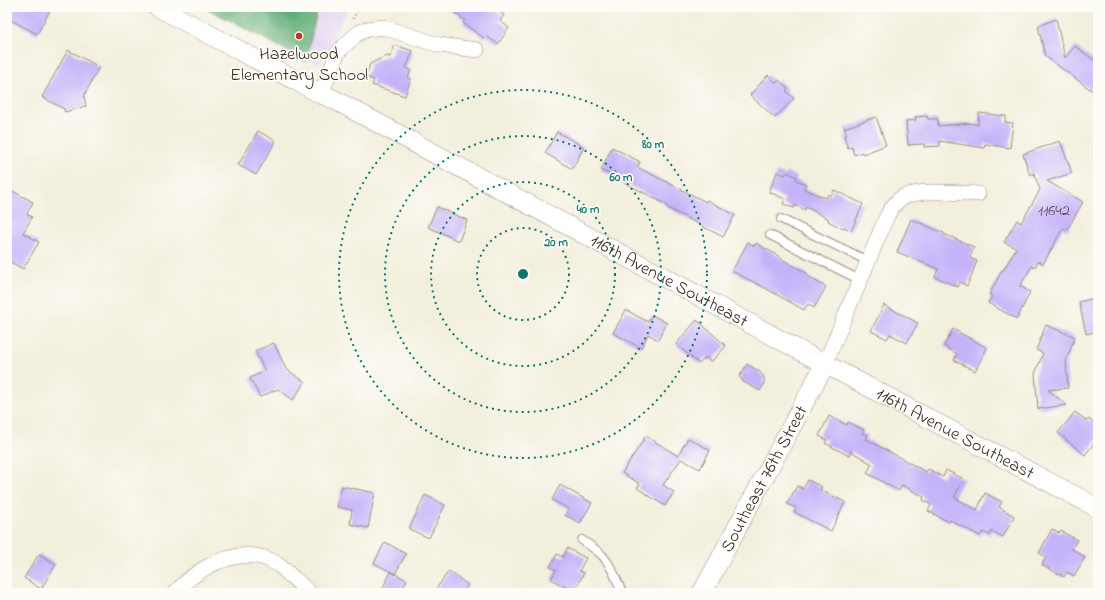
<svg xmlns="http://www.w3.org/2000/svg" width="1105" height="600" viewBox="0 0 1105 600" font-family="'Indie Flower',sans-serif">
  <rect width="100%" height="100%" fill="#fdfcf7"/>
  <filter id="ink" filterUnits="userSpaceOnUse"><feTurbulence type="fractalNoise" baseFrequency=".025" numOctaves="2"/><feDisplacementMap in="SourceGraphic" scale="8" xChannelSelector="R" yChannelSelector="G"/><feConvolveMatrix kernelMatrix="1 2 1 2 8 2 1 2 1" color-interpolation-filters="sRGB"/></filter>
  <filter id="wash" filterUnits="userSpaceOnUse"><feTurbulence type="fractalNoise" baseFrequency=".012" numOctaves="4" result="noise"/><feDisplacementMap in="SourceGraphic" scale="16" xChannelSelector="R" yChannelSelector="G"/><feGaussianBlur stdDeviation="0.9" result="paint"/><feColorMatrix in="noise" values="0 0 0 0 0 0 0 0 0 0 0 0 0 0 0 0 0 1.4 0 .05"/><feComposite in="paint" operator="in"/></filter>
  <g filter="url(#wash)">
    <rect width="100%" height="100%" fill="#f3efdd"/>
    <path fill="#e3d3f2" d="M210,7H349L319,65Z"/>
    <path fill="#61ac74" stroke="#4e6b49" d="M204,7H318L306,61Z"/>
    <g id="blocks">
      <g fill="#c5b3f9">
        <path d="M7,7H52L37,34L7,18Z"/>
        <path d="M445,7H491L504,15L500,21L509,28L498,44L486,36L484,38L463,23L465,20Z"/>
        <path d="M1056,19L1065,58L1075,46L1098,63V95L1045,56L1038,26Z"/>
        <path d="M395,45L413,51L406,68L411,70L408,78L411,79L405,96L372,85L374,80L366,77L370,64L386,56L390,57Z"/>
        <path d="M68,50L99,67L84,96L86,106L65,112L64,109L42,97Z"/>
        <path d="M768,75L776,83L779,80L788,89L786,91L794,98L775,118L750,95Z"/>
        <path d="M979,113L1006,116L1005,122L1013,123L1010,148L985,144L984,148L940,141V146L924,147V144L908,145L906,121L916,120L915,117L927,116L928,119H938V126L970,123L978,125Z"/>
        <path d="M876,117L886,145L863,154L862,152L854,155L852,147L848,148L844,136L847,135L844,128Z"/>
        <path d="M258,131L276,141L256,175L238,165Z"/>
        <path d="M557,132L584,147L572,169L545,153Z"/>
        <path d="M1060,141L1072,173L1047,181L1083,202L1067,230L1063,228L1043,264L1038,261L1035,267L1032,266L1020,286L1030,292L1017,319L988,303L992,296L989,295L1002,270L1003,271L1016,248L1004,242L1017,220L1021,223L1040,190L1034,173L1030,175L1023,154Z"/>
        <path d="M612,147L640,162L637,167L706,202L707,200L735,215L723,237L666,207L667,205L601,170Z"/>
        <path d="M777,172L785,175L787,172L797,177L796,180L806,184L804,189L826,198L828,194L831,196L834,190L863,204L851,231L844,227L843,229L828,221L829,219L806,207L805,210L795,205L794,208L783,204L785,199L769,192Z"/>
        <path d="M7,188L33,202L27,214L32,217L23,233L39,242L23,269L7,260Z"/>
        <path d="M437,207L467,220L459,241L428,227Z"/>
        <path d="M911,219L944,233V234L974,247L970,258L977,261L967,286L960,282L958,287L935,277L938,269L897,252Z"/>
        <path d="M748,242L754,246L756,243L780,257V258L808,274L807,276L826,287L814,308L808,304L804,310L767,289L732,271Z"/>
        <path d="M1098,297V331L1086,334L1079,302Z"/>
        <path d="M884,305L918,323L907,343L890,334L887,339L871,331Z"/>
        <path d="M626,310L648,322L652,315L667,323L658,340L648,334L641,348L613,333Z"/>
        <path d="M697,320L726,346L711,362L706,357L699,364L676,344Z"/>
        <path d="M1046,325L1075,337L1066,361L1068,388L1048,390L1067,405L1038,409L1035,374L1043,353L1036,350Z"/>
        <path d="M953,329L987,348L975,371L954,360L957,354L944,346Z"/>
        <path d="M274,343L286,369L305,382L293,400L278,389L260,397L250,378L265,371L255,351Z"/>
        <path d="M747,364L760,372L764,377V384L760,391L742,381L743,380L739,377Z"/>
        <path d="M1075,412L1087,421L1089,419L1098,427V438L1085,455L1058,433Z"/>
        <path d="M829,416L847,425L848,422L864,430L862,433L868,435L866,439L926,472L928,469L943,477L946,470L964,479L954,497L977,510L985,493L1002,502L999,507L1014,516L1003,537L992,531L990,535L983,532L980,536L950,520L949,522L928,511L931,505L923,500L924,497L902,485L899,491L867,473L872,464L851,451L849,456L825,443L827,440L819,436Z"/>
        <path d="M646,436L678,456L688,438L710,450L700,469L681,459L663,485L674,492L665,506L637,488L640,484L622,473Z"/>
        <path d="M808,480L822,487L820,490L845,502L831,531L794,512L796,508L787,504L797,486L803,489Z"/>
        <path d="M560,485L592,503L580,523L565,515L569,509L552,500Z"/>
        <path d="M342,486L375,493L368,528L350,524L352,510L337,507Z"/>
        <path d="M425,495L445,505L429,538L409,529Z"/>
        <path d="M1052,529L1059,533L1061,531L1077,540L1072,549L1085,557L1074,576L1067,572L1064,577L1042,565L1046,557L1039,553Z"/>
        <path d="M385,542L406,554L395,574L374,563Z"/>
        <path d="M567,548L586,558L579,571L584,573L574,592L551,579L556,570L550,567L557,554L563,557Z"/>
        <path d="M39,554L56,564L41,589L24,578Z"/>
        <path d="M449,571L468,585L462,593H433Z"/>
        <path d="M391,572L407,580L400,593H380Z"/>
      </g>
    </g>
  </g>
  <g filter="url(#ink)">
    <use href="#blocks" fill-opacity="0" stroke="#978c7e" stroke-width="1"/>
    <g fill="none" stroke-linecap="round" stroke-linejoin="round">
      <defs>
        <g id="service">
          <path d="M781,219L868,261"/>
          <path d="M770,235L860,280"/>
          <path d="M582,540C589,545 597,550 603,556C612,567 617,580 622,593"/>
        </g>
        <g id="minor">
          <path d="M321,94L338,52L358,33L368,29L383,27L439,45L477,50"/>
          <path d="M825,364L887,216C890,210 894,204 900,199C916,188 958,193 978,194"/>
          <path d="M175,593C182,586 188,579 196,574C218,558 252,547 277,564C288,572 299,584 310,593"/>
        </g>
        <g id="tertiary">
          <path id="s1" d="M158,7L321,94L333,99L825,364L1098,508"/>
          <path id="s2" d="M702,593L825,364"/>
        </g>
      </defs>
      <use href="#service" stroke="#978c7e" stroke-width="10"/>
      <use href="#minor" stroke="#978c7e" stroke-width="16"/>
      <use href="#tertiary" stroke="#978c7e" stroke-width="20"/>
      <path stroke="#978c7e" stroke-width="2.5" stroke-dasharray="1 3" stroke-linecap="butt" d="M353,19L359,7"/>
      <use href="#service" stroke="#fff" stroke-width="8"/>
      <use href="#minor" stroke="#fff" stroke-width="15"/>
      <use href="#tertiary" stroke="#fff" stroke-width="19"/>
    </g>
  </g>
  <g fill="none" stroke="#0f766e" stroke-width="2" stroke-dasharray="2 4">
    <circle cx="523" cy="274" r="46"/>
    <circle cx="523" cy="274" r="92"/>
    <circle cx="523" cy="274" r="138"/>
    <circle cx="523" cy="274" r="184"/>
  </g>
  <circle fill="#c8321e" stroke="#fdfcf7" stroke-width="1.5" cx="299" cy="36" r="4"/>
  <g text-anchor="middle" stroke-width="3.5" stroke-linejoin="round" paint-order="stroke">
    <g font-size="16" fill="#5e4c55">
      <text x="1054" y="215">11642</text>
    </g>
    <g font-size="18" fill="#3b2a1e" stroke="#fdfcf7">
      <text x="299" y="59">Hazelwood<tspan x="299" dy="21">Elementary School</tspan></text>
    </g>
    <g font-size="18" fill="#3b2a1e" stroke="#fdfcf7">
      <text dy="6" stroke="none"><textPath href="#s1" startOffset="580">116th Avenue Southeast</textPath></text>
      <text dy="6" stroke="none"><textPath href="#s1" startOffset="904">116th Avenue Southeast</textPath></text>
      <text dy="6" stroke="none"><textPath href="#s2" startOffset="130">Southeast 76th Street</textPath></text>
    </g>
  </g>
  <circle cx="523" cy="274" r="6" fill="#0f766e" stroke="#fdfcf7" stroke-width="2"/>
  <g font-size="12" text-anchor="middle" font-weight="bold" fill="#0f766e" stroke="#fdfcf7" stroke-width="3.5" stroke-linejoin="round" paint-order="stroke">
    <text x="653" y="148">80 m</text>
    <text x="621" y="181">60 m</text>
    <text x="588" y="213">40 m</text>
    <text x="556" y="246">20 m</text>
  </g>
  <rect width="1105" height="600" fill="none" stroke="#fdfcf7" stroke-width="24"/>
</svg>
